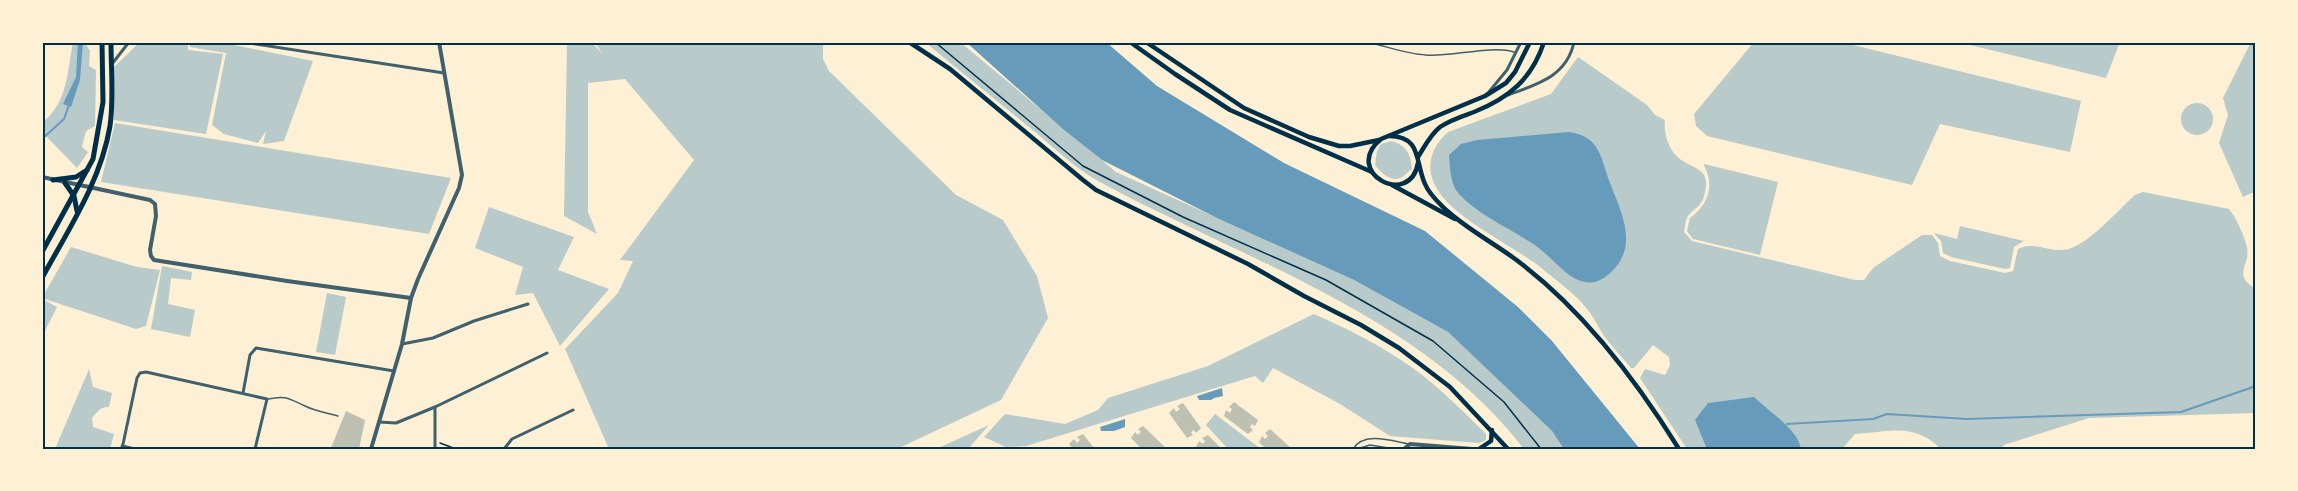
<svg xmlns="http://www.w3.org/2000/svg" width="2298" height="491" viewBox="0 0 2298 491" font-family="'Public Sans',sans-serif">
  <rect width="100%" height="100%" fill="#fdf0d5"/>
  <g fill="#b9caca">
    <path d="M73,42L85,43L90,51L89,66L96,70L95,126L86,131L82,147L88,152L77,168L44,134L42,135V123C68,102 67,73 73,42Z"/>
    <path d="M140,42H188V50L223,54L206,134L114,120V67Z"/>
    <path d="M190,42H219L313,61L284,141L263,144L266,131L258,143L224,134L212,125L226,53L190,47Z"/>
    <path d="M567,42H591L603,54L594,42H823V59L829,71L956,195L1003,220L1037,276L1048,318L1001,400L897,449H609L565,349L618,293L633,261L620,260L694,160L625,79L588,83V212L597,234L564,216Z"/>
    <path d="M925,42H960L1116,172L1354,280L1448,332L1552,431L1564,449H1524C1420,314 1243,260 1098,181C1075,168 1054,148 1034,131C998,102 961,72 925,42Z"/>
    <path d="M1754,42H1841L2081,101L2070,152L1940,124L1912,185L1707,136L1696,126L1694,114Z"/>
    <path d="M1958,42H2120L2106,78Z"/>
    <path d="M2251,42H2256V191L2243,197L2219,143L2228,115L2223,98Z"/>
    <path d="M1578,57L1647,105L1655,115L1665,120C1663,134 1670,154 1683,161C1697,170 1710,170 1705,192C1702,209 1693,207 1687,218C1685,222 1685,228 1684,232L1692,241L1855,280H1864L1873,268L1922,235H1932L1938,243L1940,256L1950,261L2005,273L2013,271L2018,249C2033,240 2052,254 2069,249C2092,241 2117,211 2135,195L2143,192L2229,209C2237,219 2244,235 2247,248C2251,265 2231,274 2256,289V413L2089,418L2004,445L2001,449H1941C1914,422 1889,432 1855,434L1842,449H1687L1640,378L1645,369L1665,375L1670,365L1669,357L1653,345L1634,368H1631C1622,357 1612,347 1604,336C1598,327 1594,317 1587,309C1576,294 1553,278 1539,266C1511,245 1454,218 1437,189C1424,168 1431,147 1448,132L1551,94Z"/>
    <circle cx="2197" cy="119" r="16"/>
    <path d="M115,123L451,178L429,234L101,182Z"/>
    <path d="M1391,141C1406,145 1411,154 1412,169C1408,171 1404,177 1400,178C1390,182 1380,172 1375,165L1377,151L1381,144Z"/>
    <path d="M1704,164L1778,182L1760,255L1693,239L1687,231L1690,218C1704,208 1714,192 1707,172C1706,169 1704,167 1704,164Z"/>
    <path d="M489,207L574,237L558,270L609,289L560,346L533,293L515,295L523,267L475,248Z"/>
    <path d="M1960,226L2024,241L2014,247L2010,268L2005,269L1951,257L1943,253L1941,241L1934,233L1957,239Z"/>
    <path d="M71,247L137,267L160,270L146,326L136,329L42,298Z"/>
    <path d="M162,266L192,272L191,280L171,278L168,304L195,310L190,337L151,329Z"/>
    <path d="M327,293L346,297L335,355L316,352Z"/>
    <path d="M44,300L57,307L42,337V302Z"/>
    <path d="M1314,314C1344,327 1374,342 1401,360C1432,380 1460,408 1486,434V440L1479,443L1390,436L1340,404L1273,368L1263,383L1255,376L1026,446L1006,447L984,437L1005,414L1065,424L1098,410L1108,398L1208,366Z"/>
    <path d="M89,369L93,387L112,393L109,407C101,406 97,412 92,418L93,427L114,434L110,449H55Z"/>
    <path d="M1215,414L1261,449H1228L1206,425Z"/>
    <path d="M989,425L968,449H936Z"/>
  </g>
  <g fill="#669bbc">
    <path d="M78,42H83L80,80L71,107L63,104L76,77Z"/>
    <path d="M966,42H1106L1157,86L1284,163L1425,231L1518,307L1552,341L1640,449H1564L1552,431L1448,332L1354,280L1217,218L1102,160L1063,129Z"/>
    <path d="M1569,132C1601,137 1600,157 1610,183C1623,216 1639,248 1609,274C1599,283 1588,285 1576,279C1564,274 1546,251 1530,242C1507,227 1477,214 1459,194C1450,184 1450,167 1449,155L1461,144L1477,140Z"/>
    <path d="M1222,388L1223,396L1214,398L1211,400H1199L1197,396Z"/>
    <path d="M1754,397C1768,411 1798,429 1801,449H1707L1695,420L1708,403Z"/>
    <path d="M1125,419V427L1114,431H1101L1100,427Z"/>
  </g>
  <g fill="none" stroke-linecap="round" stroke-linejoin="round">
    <g stroke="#669bbc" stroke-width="2">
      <path d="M42,139L64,119L69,105"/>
      <path d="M1787,424L1873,419L1887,414L1967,419L2181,412L2256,386"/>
    </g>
  </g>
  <g fill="#bec0b2">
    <path d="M1234,402L1258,420L1255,426L1252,424L1250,427L1253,430L1248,434L1224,416L1226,410L1230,413L1232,409L1229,407Z"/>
    <path d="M1183,403L1201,428L1196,433L1194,430L1191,432L1193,435L1187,438L1169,413L1174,408L1176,412L1180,409L1177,406Z"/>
    <path d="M346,411L365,420L359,449L331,448Z"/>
    <path d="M1143,426L1165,447L1163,449H1142L1131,438L1135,432L1138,435L1141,432L1138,429Z"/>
    <path d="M1270,429L1292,449H1266L1259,442L1262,436L1265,439L1268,436L1265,433Z"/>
    <path d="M1083,434L1095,449H1073L1069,444L1074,439L1077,443L1080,440L1077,437Z"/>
    <path d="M1208,435L1222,449H1198L1196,447L1199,441L1203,444L1205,441L1202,438Z"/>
  </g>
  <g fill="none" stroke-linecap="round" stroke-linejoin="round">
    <g stroke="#003049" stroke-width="1.5">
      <path d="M935,42L1083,166L1183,217L1326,280L1433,341L1504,402L1541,449"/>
      <path d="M440,443L456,449"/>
    </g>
    <g stroke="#3f606c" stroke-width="1.5">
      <path d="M1367,42C1386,46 1406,54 1426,55C1451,57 1492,45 1514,52"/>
      <path d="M268,399C287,395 289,399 305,406C315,411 327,413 338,416"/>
      <path d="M1353,449C1364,431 1392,441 1409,444"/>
      <path d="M1357,449L1370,445L1395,449"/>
    </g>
    <g stroke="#3f606c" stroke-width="3">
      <path d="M243,42L444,73"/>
      <path d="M112,64L129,42"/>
      <path d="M1488,93L1507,70L1521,42"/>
      <path d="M1508,95C1538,84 1567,76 1574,42"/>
      <path d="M402,344L433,338L474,321L528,304"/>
      <path d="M243,393L250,355L256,348L394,371"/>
      <path d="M435,407V449"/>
      <path d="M379,422L396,423L435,407L547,353"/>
      <path d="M122,446L135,449"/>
      <path d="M122,449L137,378L140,373L146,372L267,399L255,449"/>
      <path d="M504,449L512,439L573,410"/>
    </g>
    <g stroke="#3f606c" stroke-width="4">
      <path d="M42,177L150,200L155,204L156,216L150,250L151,256L154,260L287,281L411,298"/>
      <path d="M371,449L402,344L411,298L418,279L459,188L462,175L439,42"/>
      <path d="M1404,449L1410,444L1472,449"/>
    </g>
    <g stroke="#003049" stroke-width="4.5">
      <path d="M909,42L950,69L1083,180L1096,190L1248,264L1304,296L1361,325L1399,348L1450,387L1508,449"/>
      <path d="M1130,42L1175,74L1230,110L1372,172"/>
      <path d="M1146,42L1244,108L1309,137L1339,146H1350L1379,140"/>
      <path d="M1389,136C1422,136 1415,162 1425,184C1429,194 1438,202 1445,209C1469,231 1498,245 1523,265C1585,313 1638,383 1679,449"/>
      <path d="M1418,157C1425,146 1430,135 1440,127C1450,120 1463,116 1474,112C1509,98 1532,79 1544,42"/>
      <path d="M1418,163C1410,209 1341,172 1381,139L1485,96L1506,83L1515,72L1530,42"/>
      <path d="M1392,185L1455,219"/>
      <path d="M1479,449L1491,441L1492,430"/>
    </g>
    <g stroke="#003049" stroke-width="5">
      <path d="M53,180L76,177L87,170"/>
      <path d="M65,183L74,196L77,211"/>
      <path d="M42,252L93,159L103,102L102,42"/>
      <path d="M42,278C68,230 101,181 110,126C114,98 111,70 111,42"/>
    </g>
  </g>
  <rect width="2298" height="491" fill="none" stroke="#fdf0d5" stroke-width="87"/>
  <rect x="44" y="44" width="2210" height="404" fill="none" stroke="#003049" stroke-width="2"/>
</svg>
